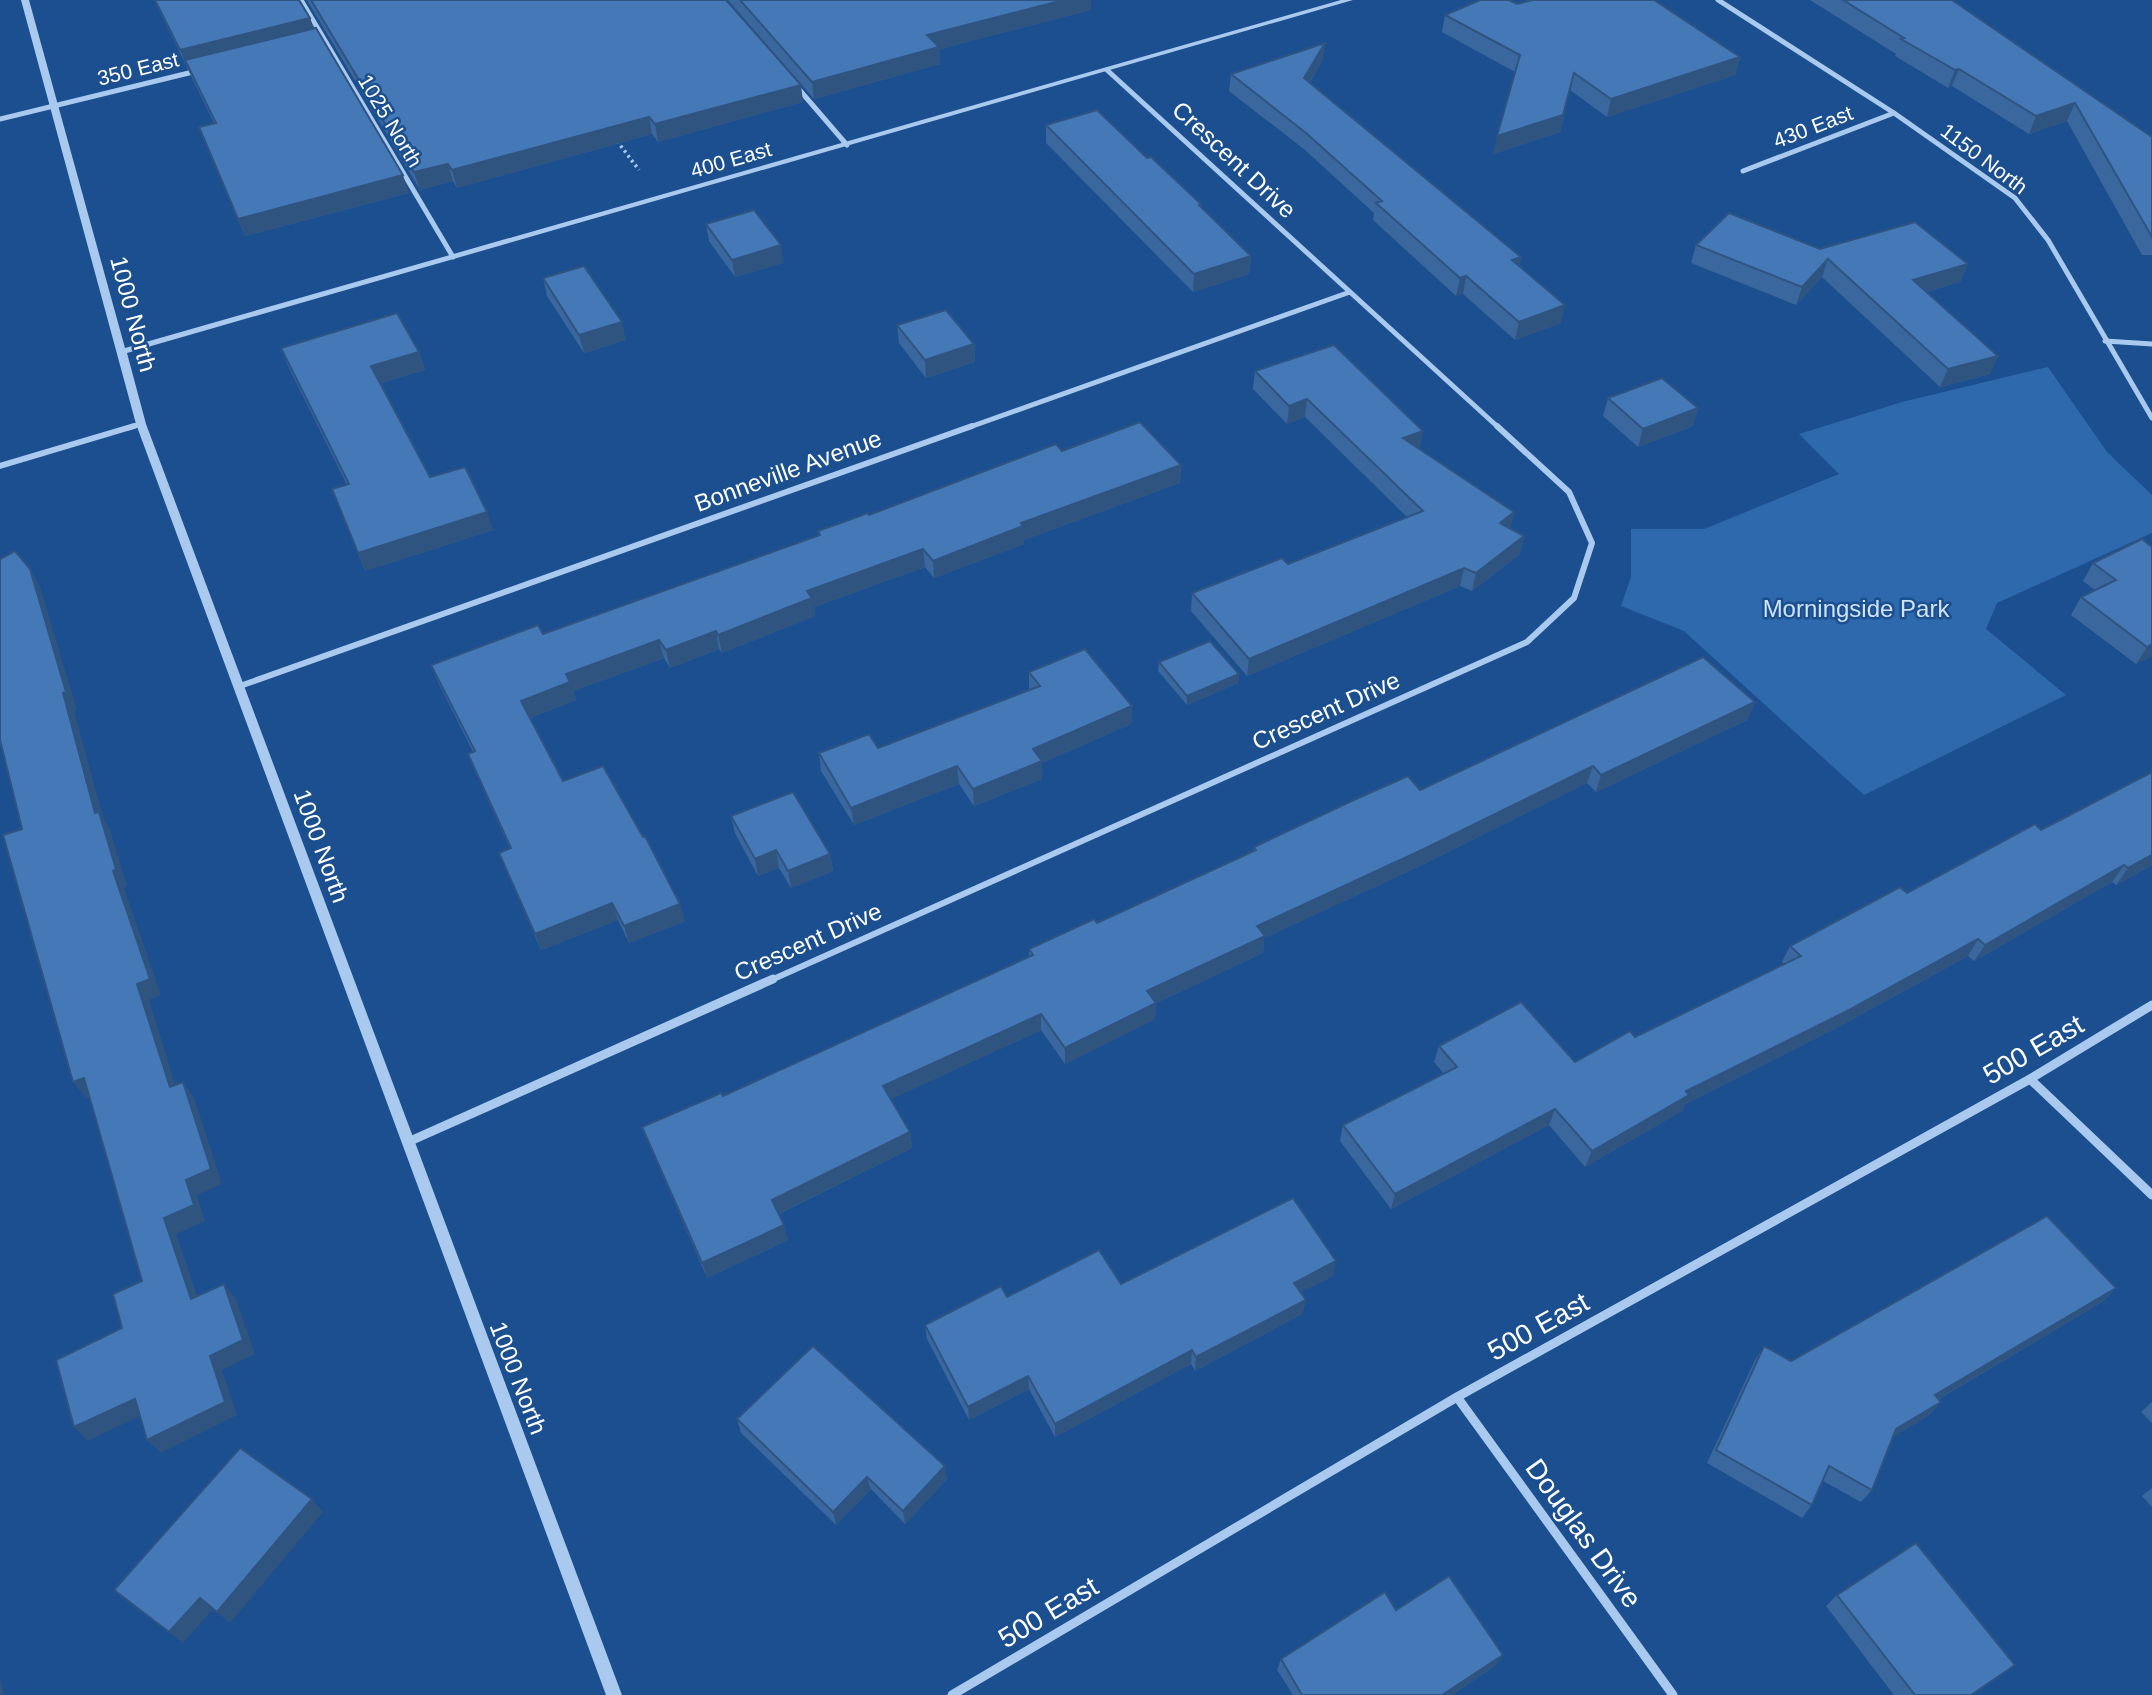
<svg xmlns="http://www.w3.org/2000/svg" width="2152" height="1695" viewBox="0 0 2152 1695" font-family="Arial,sans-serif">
  <rect width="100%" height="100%" fill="#1b4f8f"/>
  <path fill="#2e69ad" d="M2048,367L2107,452L2152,495V533L1997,603L1986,629L2066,695L1864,795L1684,631L1621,606L1631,577V529H1704L1839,474L1799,434L1902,402Z"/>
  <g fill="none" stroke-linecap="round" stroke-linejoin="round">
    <path stroke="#a9c9ee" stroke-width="3.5" stroke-dasharray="2.5 3.5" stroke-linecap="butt" d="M617,141L639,170"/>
    <g stroke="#a9c9ee" stroke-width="5">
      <path d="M301,0L453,257"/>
      <path d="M1718,0L1894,113L2015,198L2048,240L2152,418"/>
      <path d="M1107,70L1499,428"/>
      <path d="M797,87L847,145"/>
      <path d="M0,119L197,71"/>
      <path d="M1743,171L1894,113"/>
      <path d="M2105,341L2152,344"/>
      <path d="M128,428L141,424"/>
      <path d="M967,428L1350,292"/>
    </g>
    <g stroke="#a9c9ee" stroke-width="6">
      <path d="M0,466L134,426"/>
      <path d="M240,686L972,426"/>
      <path d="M769,981L1527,642L1574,598L1592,543L1569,492L1497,426"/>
    </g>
    <g stroke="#a9c9ee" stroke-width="9">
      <path d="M2030,1079L2152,1195"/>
      <path d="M408,1142L773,979"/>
      <path d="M1457,1397L1673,1695"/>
      <path d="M952,1695L1457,1397L2030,1079L2152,1005"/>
    </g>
    <path fill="#a9c9ee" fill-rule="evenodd" d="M21,0H29L125,348L1341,0H1353L127,353L146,424L622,1695H606L136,424Z"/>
  </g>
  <g fill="#3a679d">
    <path d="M154,0H299L310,18L314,28L409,193L245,236L206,144L214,123Z"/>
    <path d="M307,0H726L803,102L658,142L652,134L457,188L453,181L420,190Z"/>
    <path d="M728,0H1091V10L940,49V64L814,99Z"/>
    <path d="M1810,0H1952L2152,137V255H2142L2067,121L2029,134L1952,86L1948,88L1895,56L1896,54Z"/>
    <path d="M1517,4L1740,57L1735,75L1607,117L1570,90L1560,132L1493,154L1515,72L1442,32L1445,15Z"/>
    <path d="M1323,60L1310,82L1521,257L1519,266L1561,323L1515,340L1463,294L1456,296L1373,220L1374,213L1305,150L1229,91L1231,74Z"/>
    <path d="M1046,125L1147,158L1201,204V207L1251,256L1249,274L1193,292L1046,143Z"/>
    <path d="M706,224L783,263L735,277L709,241Z"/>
    <path d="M1696,245L1820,249L1968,264L1960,282L1926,292L1998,356L1990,374L1940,387L1822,277L1796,305L1691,263Z"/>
    <path d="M543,278L626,340L584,353L547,296Z"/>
    <path d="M897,325L974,344L975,362L926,378L899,343Z"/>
    <path d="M281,348L419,352L425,370L381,383L430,477L493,530L365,571L332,489L347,485L288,366Z"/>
    <path d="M1255,371L1420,449L1514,512L1510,529L1524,536L1520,554L1472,591L1460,586L1247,676L1191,611L1192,593L1288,564L1407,517L1305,417L1287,424L1253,389Z"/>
    <path d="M1608,398L1698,408L1693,426L1638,447L1603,416Z"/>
    <path d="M1062,451L1181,465L1180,483L1024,540V544L934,578L925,567L814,607L815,616L722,653L719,649L670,668L664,658L573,691L576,700L530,718L563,781L685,921L629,943L618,920L541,950L499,853L510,849L475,771L468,754L473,752L438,682L431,665L543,634L818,536V531L869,515Z"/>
    <path d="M2142,539L2152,656L2136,664L2071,615L2081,597L2095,590L2083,581L2093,563Z"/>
    <path d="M1159,662L1239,674L1238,683L1187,705L1158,671Z"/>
    <path d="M1029,672L1132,706L1131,724L1042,763V779L974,806L959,784L854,825L821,771L819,753L878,748L1029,690Z"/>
    <path d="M1755,702L1747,720L1596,792L1587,783L1420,866L1264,938L1263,953L1156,1003L1155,1019L1065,1064L1041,1030L891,1099L910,1132L912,1148L779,1214L788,1240L707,1278L648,1142L642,1127L723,1096L1029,957V949L1097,923L1253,852L1254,847L1420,790Z"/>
    <path d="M2152,772V865L2116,885L2112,882L1974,961L1968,956L1842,1025L1685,1104L1682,1111L1585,1167L1549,1125L1391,1209L1340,1141L1343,1125L1444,1074L1434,1062L1439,1046L1575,1062L1635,1037L1784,964L1782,962L1790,946L1907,893L2041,830Z"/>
    <path d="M731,816L830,854L833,871L791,888L779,868L758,876L735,833Z"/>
    <path d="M1333,1276L1300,1292L1306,1300L1302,1314L1195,1371L1191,1364L1055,1437L1029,1389L969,1420L927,1339L925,1325L1007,1297L1121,1284Z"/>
    <path d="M2116,1288L2102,1302L1939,1399L1941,1402L1929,1415L1893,1437L1872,1490L1861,1502L1823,1481L1812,1505L1802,1518L1707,1463L1755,1360L1764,1346L1791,1361Z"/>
    <path d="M2152,1402V1423L2141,1412Z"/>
    <path d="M737,1419L947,1479L905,1524L871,1489L836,1525L741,1433Z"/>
    <path d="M2152,1488V1507L2142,1496Z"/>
    <path d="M1837,1595L2001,1675L1972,1695H1894L1826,1606Z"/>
    <path d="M1396,1610L1496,1665L1452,1695H1293L1277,1670L1281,1659Z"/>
  </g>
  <g fill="#305480">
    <path d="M1064,0H1091V10L940,49V64L814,99L812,82L927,35Z"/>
    <path d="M310,18L316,36L185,60L188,67H187L180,50Z"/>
    <path d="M1325,43L1323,60L1302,95L1304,78Z"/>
    <path d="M1740,57L1735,75L1607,117L1611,99Z"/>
    <path d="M1959,69L1952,86L1948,88L1955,70Z"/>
    <path d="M1574,73L1560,132L1493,154L1497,136Z"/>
    <path d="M801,85L803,102L658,142L655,124Z"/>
    <path d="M2075,103L2067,121L2029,134L2036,116Z"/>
    <path d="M649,117L652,134L457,188L452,170Z"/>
    <path d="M448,164L453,181L420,190L414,172Z"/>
    <path d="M403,175L409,193L245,236L238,219Z"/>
    <path d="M781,245L783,263L735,277L732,260Z"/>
    <path d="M1251,256L1249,274L1193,292L1194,274Z"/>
    <path d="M1521,257L1517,275L1512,260Z"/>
    <path d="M1828,259L1822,277L1796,305L1802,287Z"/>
    <path d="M1968,264L1960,282L1906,298L1913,280Z"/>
    <path d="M1466,276L1463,294L1456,296L1460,278Z"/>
    <path d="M1565,305L1561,323L1515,340L1519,322Z"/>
    <path d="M622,322L626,340L584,353L579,335Z"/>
    <path d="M974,344L975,362L926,378L925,360Z"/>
    <path d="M419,352L425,370L378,384L371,366Z"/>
    <path d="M1998,356L1990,374L1940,387L1948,369Z"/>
    <path d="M1307,399L1305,417L1287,424L1289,406Z"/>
    <path d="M1698,408L1693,426L1638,447L1643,429Z"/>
    <path d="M1423,431L1420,449L1403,438Z"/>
    <path d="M1181,465L1180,483L1024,540V544L934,578L933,561L1021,523Z"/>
    <path d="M487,512L493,530L365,571L358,553Z"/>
    <path d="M1514,512L1510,530L1500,523Z"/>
    <path d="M1524,536L1520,554L1472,591L1476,573Z"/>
    <path d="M923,549L925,567L814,607L815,616L722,653L718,635L807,591Z"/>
    <path d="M1464,568L1460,586L1247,676L1249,659Z"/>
    <path d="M30,569L40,587L77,710L74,711L104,820L110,830L127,886L124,888L161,995L149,1000L181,1103L170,1087L137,984L113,871L95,813Z"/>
    <path d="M716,631L719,649L670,668L666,650Z"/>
    <path d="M659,640L664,658L573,691L576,700L527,719L521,701L566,674Z"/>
    <path d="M2152,644V656L2136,664L2147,647Z"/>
    <path d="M1239,674L1238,683L1187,705V696Z"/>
    <path d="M1755,702L1747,720L1596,792L1601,775Z"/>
    <path d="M1132,706L1131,724L1042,763V779L974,806L973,789L1033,749Z"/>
    <path d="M957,766L959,784L854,825L851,808Z"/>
    <path d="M1593,766L1587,783L1420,866L1264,938L1263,953L1156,1003L1155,1019L1065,1064V1048L1147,991L1257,926Z"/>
    <path d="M776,850L779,868L758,876L755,859Z"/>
    <path d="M830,854L833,871L791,888L788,871Z"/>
    <path d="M2152,855V865L2116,885L2128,868Z"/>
    <path d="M2124,865L2112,882L1974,961L1985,945Z"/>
    <path d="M612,903L618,920L541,950L535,934Z"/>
    <path d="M680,904L685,921L629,943L624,926Z"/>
    <path d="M1978,939L1968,956L1842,1025L1685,1104L1682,1111L1585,1167L1592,1151L1686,1091Z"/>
    <path d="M1041,1014V1030L885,1102L883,1086Z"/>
    <path d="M84,1078L97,1094L86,1098L73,1082Z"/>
    <path d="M183,1082L194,1098L222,1184L197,1195L205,1221L176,1234L203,1314L191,1299L164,1218L186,1180Z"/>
    <path d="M1555,1109L1549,1125L1391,1209L1395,1194Z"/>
    <path d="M910,1132L912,1148L776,1215L772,1200Z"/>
    <path d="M784,1225L788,1240L707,1278L702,1263Z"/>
    <path d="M1336,1261L1333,1276L1291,1297L1294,1283Z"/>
    <path d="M224,1284L236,1299L255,1354L222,1370L237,1415L161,1453L147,1440L210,1356Z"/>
    <path d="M2116,1288L2102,1302L1923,1408L1935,1395Z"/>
    <path d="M1306,1300L1302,1314L1195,1371L1196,1357Z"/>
    <path d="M1192,1350L1191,1364L1055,1437V1424Z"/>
    <path d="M1028,1376L1029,1389L969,1420L968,1407Z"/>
    <path d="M135,1399L148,1412L88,1441L74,1427Z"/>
    <path d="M1941,1402L1929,1415L1884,1443L1896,1429Z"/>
    <path d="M945,1466L947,1479L905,1524L903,1511Z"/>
    <path d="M867,1477L871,1489L836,1525L833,1512Z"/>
    <path d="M312,1499L323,1512L230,1623L217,1612Z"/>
    <path d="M200,1598L213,1609L183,1643L169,1632Z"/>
    <path d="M1503,1655L1496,1665L1452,1695H1442Z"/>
    <path d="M0,1677L4,1695H0Z"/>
  </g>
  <g fill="#4478b7" stroke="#305480" stroke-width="2">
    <path d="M155,0H299L310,18L180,50Z"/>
    <path d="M311,0H726L801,85L655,124L649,117L452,170L448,164L414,172Z"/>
    <path d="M740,0H1064L927,35L939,47L812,82Z"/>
    <path d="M1480,0H1509L1517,4L1532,0H1654L1740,57L1611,99L1574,73L1563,115L1497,136L1520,55L1445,15Z"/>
    <path d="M1843,0H1952L2152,137V237L2075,103L2036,116L1959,69L1955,70L1901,39L1904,38Z"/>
    <path d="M316,28L403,175L238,219L199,127L216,123L185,60Z"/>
    <path d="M1325,43L1304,78L1521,257L1512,260L1565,305L1519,322L1466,276L1460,278L1376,203L1382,201L1306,133L1231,74Z"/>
    <path d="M1097,110L1147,158L1151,157L1201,204L1199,205L1251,256L1194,274L1046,125Z"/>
    <path d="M754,210L781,245L732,260L706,224Z"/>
    <path d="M1729,213L1820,249L1915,222L1968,264L1913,280L1998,356L1948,369L1828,259L1802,287L1696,245Z"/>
    <path d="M584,266L622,322L579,335L543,278Z"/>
    <path d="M946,310L974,344L925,360L897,325Z"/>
    <path d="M397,313L419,352L371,366L430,477L465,467L487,512L358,553L332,489L349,484L281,348Z"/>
    <path d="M1334,345L1423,431L1403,438L1514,512L1500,523L1524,536L1476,573L1464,568L1249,659L1192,593L1282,558L1288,564L1423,511L1307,399L1289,406L1255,371Z"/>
    <path d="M1662,378L1698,408L1643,429L1608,398Z"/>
    <path d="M1140,422L1181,465L1021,523L1023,526L933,561L923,549L807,591L812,598L718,635L716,631L666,650L659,640L566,674L570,682L521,701L563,781L603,766L643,837L645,836L680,904L624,926L612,903L535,934L499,853L511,848L468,754L475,751L431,665L538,625L543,634L820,535L818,531L868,513L869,515L1056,444L1062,451Z"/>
    <path d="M2142,539L2152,547V644L2147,647L2081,597L2116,580L2093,563Z"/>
    <path d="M15,551L30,569L66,692L63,693L95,813L99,812L116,869L113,871L150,979L137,984L170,1087L183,1082L211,1169L186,1180L194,1205L164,1218L191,1299L224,1284L243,1340L210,1356L225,1402L147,1440L135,1399L74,1427L56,1360L122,1328L113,1294L142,1281L84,1078L73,1082L3,835L22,829L0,740V559Z"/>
    <path d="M1210,641L1239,674L1187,696L1159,662Z"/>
    <path d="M1085,649L1132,706L1033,749L1042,761L973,789L957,766L851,808L819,753L869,734L878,748L1040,686L1029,672Z"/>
    <path d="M1703,657L1755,702L1601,775L1593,766L1424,849L1257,926L1265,936L1147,991L1156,1003L1065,1048L1041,1014L883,1086L910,1132L772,1200L784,1225L702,1263L642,1127L721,1093L723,1096L1033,955L1029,949L1094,919L1097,923L1256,850L1254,847L1356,799L1408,776L1420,790Z"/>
    <path d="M2152,772V855L2128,868L2124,865L1985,945L1978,939L1851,1009L1686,1091L1689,1095L1592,1151L1555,1109L1395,1194L1343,1125L1457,1067L1439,1046L1521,1002L1575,1062L1630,1031L1635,1037L1801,956L1790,946L1900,887L1907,893L2035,824L2041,830Z"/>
    <path d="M793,792L830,854L788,871L776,850L755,859L731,816Z"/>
    <path d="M1293,1198L1336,1261L1294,1283L1306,1300L1196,1357L1192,1350L1055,1424L1028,1376L968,1407L925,1325L1001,1286L1007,1297L1099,1250L1121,1284Z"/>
    <path d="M2047,1216L2116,1288L1935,1395L1941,1402L1896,1429L1872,1490L1829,1466L1812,1505L1716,1450L1764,1346L1791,1361Z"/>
    <path d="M813,1346L945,1466L903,1511L867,1477L833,1512L737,1419Z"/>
    <path d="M240,1448L312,1499L217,1612L200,1598L169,1632L114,1590Z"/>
    <path d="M1916,1543L2015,1665L1971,1695H1915L1837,1595Z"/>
    <path d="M1449,1576L1503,1655L1442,1695H1302L1281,1659L1385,1592L1396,1610Z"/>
  </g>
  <g text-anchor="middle" stroke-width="5" stroke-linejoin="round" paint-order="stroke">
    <g font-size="21" fill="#fff" stroke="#1b4f8f">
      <text transform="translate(138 69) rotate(-14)" y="7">350 East</text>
      <text transform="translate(390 121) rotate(59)" y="7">1025 North</text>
      <text transform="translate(1813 127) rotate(-21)" y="7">430 East</text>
      <text transform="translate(1984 159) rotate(37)" y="7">1150 North</text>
      <text transform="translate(731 160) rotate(-16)" y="7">400 East</text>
    </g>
    <g font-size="24" fill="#fff" stroke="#1b4f8f">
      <text transform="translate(1234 160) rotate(43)" y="8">Crescent Drive</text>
      <text transform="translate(133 314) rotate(75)" y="8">1000 North</text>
      <text transform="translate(788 471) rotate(-20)" y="8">Bonneville Avenue</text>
      <text transform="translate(1326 711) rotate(-24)" y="8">Crescent Drive</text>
      <text transform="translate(321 846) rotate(70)" y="8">1000 North</text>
      <text transform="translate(808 942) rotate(-24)" y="8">Crescent Drive</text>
      <text transform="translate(518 1378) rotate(69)" y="8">1000 North</text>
    </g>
    <g font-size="24" fill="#cfe3fa" stroke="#1b4f8f">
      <text x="1856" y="617">Morningside Park</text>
    </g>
    <g font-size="28" fill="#fff" stroke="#1b4f8f">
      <text transform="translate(2033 1049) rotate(-30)" y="10">500 East</text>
      <text transform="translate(1538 1326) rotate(-29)" y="10">500 East</text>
      <text transform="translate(1584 1533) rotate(54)" y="10">Douglas Drive</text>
      <text transform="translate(1048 1612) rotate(-31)" y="10">500 East</text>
    </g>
  </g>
</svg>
